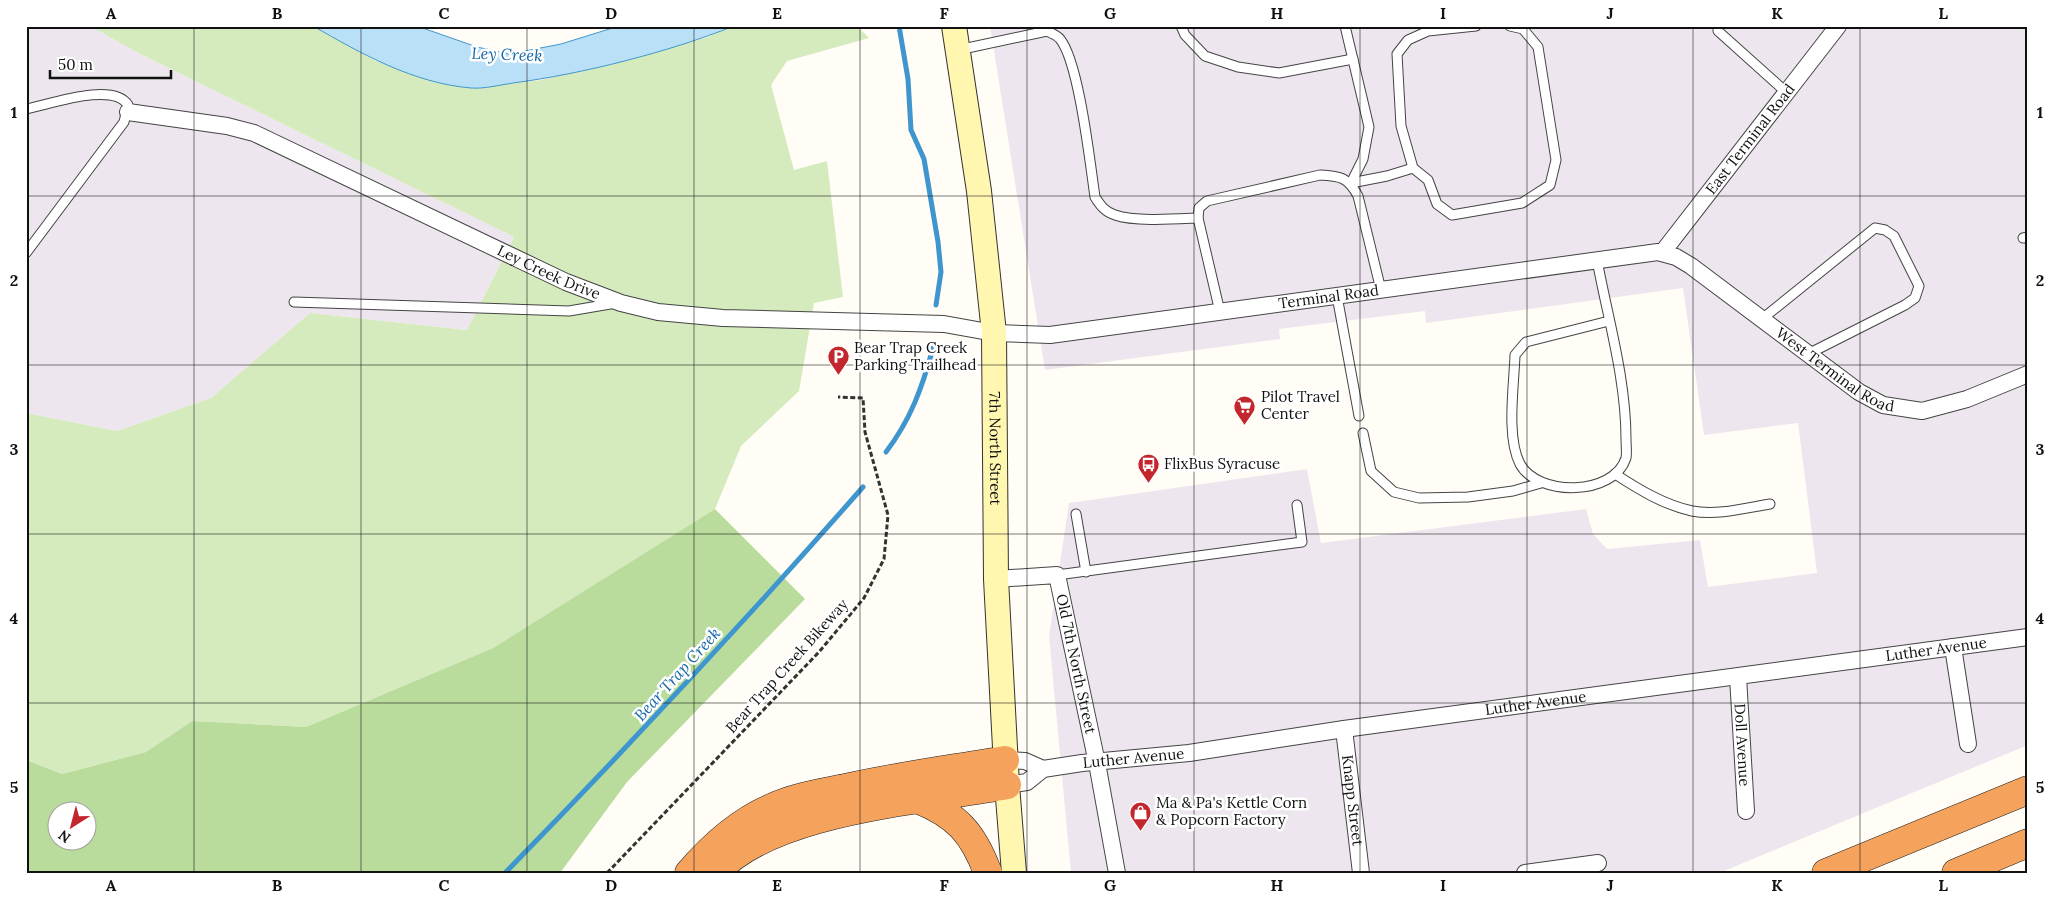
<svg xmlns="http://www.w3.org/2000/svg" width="2054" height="899" viewBox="0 0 2054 899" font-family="Lora,serif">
  <rect width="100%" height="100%" fill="#fffdf5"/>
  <g fill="#eee6ef">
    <path d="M26,26H90L142,55L514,237L467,330L310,313L211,398L117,431L26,413Z"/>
    <path d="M990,26H2028V745L1719,873H1071L1049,636L1069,503L1307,469L1321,543L1586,509L1593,534L1607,549L1700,540L1708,587L1817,573L1798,423L1704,435L1683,288L1426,323L1425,311L1279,329L1280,339L1045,370Z"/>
  </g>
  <path fill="#d5ebbd" d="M90,26H313L376,61L472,88L541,80L612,63L705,38L734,26H857L869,38L787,61L771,85L794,170L827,161L843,297L814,303L799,391L741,446L715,509L493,648L306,727L192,721L146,752L62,774L26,760V413L117,431L211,398L310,313L467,330L514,237L142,55Z"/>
  <path fill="#b9dc9c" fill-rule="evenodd" d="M715,509L805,599L627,782L560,873H26V760L62,774L146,752L192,721L306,727L493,648ZM58,812H88V842H58Z"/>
  <path fill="#b9e0f7" stroke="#3f96cf" d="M313,26H417L477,47L509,54L561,44L619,26H734C669,52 582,74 513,83C500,85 484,89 471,88C413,83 362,54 313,26Z"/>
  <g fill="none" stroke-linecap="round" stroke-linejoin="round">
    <g stroke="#3f96cf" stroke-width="5">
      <path d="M899,26L908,79L911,130L924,159L938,242L941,272L936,305"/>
      <path d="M886,452C911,419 922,388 933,348"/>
      <path d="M505,873C628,747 747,619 863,487"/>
    </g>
    <defs>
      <g id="lane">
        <path d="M1181,26L1185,35L1205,56L1238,67L1279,73L1353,59"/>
        <path d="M1345,26L1369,127L1363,159L1351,183"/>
        <path d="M1476,26L1428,31L1408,40L1397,54L1401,126L1413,168L1428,180L1437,204L1452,215L1522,203L1550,185L1556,160L1538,47L1523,29L1510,26"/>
        <path d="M1718,26V31L1786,92"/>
        <path d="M958,50L1047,31C1051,33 1057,35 1060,39C1079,62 1090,163 1095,197C1100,205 1105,212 1115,215C1135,222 1176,219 1198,218"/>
        <path d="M26,109C48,105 113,81 128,105L124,122L26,253"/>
        <path d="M1351,183L1387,176L1413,168"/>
        <path d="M2023,238L2028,237"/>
        <path d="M1597,260C1608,319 1626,379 1626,439C1626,445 1627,453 1626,458C1614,496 1538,497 1520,464C1506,437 1514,386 1515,355L1526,342L1609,321"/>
        <path d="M1337,296L1359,416"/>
        <path d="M294,302L569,311L616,303"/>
        <path d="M1220,312L1198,218L1199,208L1207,201L1320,175C1340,176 1348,177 1358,196L1381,290"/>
        <path d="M1762,319L1875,228L1885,230L1894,236L1919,286L1915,298L1905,305L1808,354"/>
        <path d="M1363,433L1371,471L1394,492L1419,498L1468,497L1513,491L1541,483"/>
        <path d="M1615,474C1638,489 1664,505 1692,511C1716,516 1746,508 1770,504"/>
        <path d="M1076,514L1086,572"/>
        <path d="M1057,575L1302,542L1297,505"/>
      </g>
      <g id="street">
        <path id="s1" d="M128,112L227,126L254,133L566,282L621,303L658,312L723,318L944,324L994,333L1050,335L1658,252L1676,257L1691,266L1859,392L1883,405L1922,411L1967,399L2028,374"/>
        <path id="s2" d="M1662,253L1838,26"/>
        <path id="s3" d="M996,579L1057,575L1097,763L1117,873"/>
        <path d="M1953,647L1968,744"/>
        <path id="s4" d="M1738,677L1746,811"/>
        <path id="s5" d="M1344,729L1361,873"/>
        <path d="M1005,760L1025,761L1043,769"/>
        <path id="s6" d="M1007,785L1027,782L1043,769L1082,763L1189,753L1344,729L2028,637"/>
        <path d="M1525,873L1598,863"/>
      </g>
      <g id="secondary">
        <path id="s7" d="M954,26L979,191L994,333L996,579L1007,785L1014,873"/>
      </g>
      <g id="highway">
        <path d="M917,799C957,815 973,833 988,873"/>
        <path d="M689,873C712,846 739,822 771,808C794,797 820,793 845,788C898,776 952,769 1005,760"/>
        <path d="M715,873C773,809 924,801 1007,785"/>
        <path d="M1826,873L2028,790"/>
        <path d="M1956,873L2028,843"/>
      </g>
    </defs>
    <use href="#lane" stroke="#444" stroke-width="11"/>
    <use href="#street" stroke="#444" stroke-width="18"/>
    <use href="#secondary" stroke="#333" stroke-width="26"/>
    <use href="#highway" stroke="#222" stroke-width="29"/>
    <path stroke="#333" stroke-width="3" stroke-dasharray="5 2.5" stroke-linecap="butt" d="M607,873L819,652L864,598L884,559L888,515L865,432L863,398L838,397"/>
    <use href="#lane" stroke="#fff" stroke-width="9"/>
    <use href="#street" stroke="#fff" stroke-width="16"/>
    <use href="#secondary" stroke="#fff6b0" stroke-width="24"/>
    <use href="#highway" stroke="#f5a25d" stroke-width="28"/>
  </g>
  <path fill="none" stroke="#111" stroke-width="1" stroke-opacity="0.55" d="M194,26V873M361,26V873M527,26V873M694,26V873M860,26V873M1027,26V873M1194,26V873M1360,26V873M1527,26V873M1693,26V873M1860,26V873M26,196H2028M26,365H2028M26,534H2028M26,703H2028"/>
  <defs>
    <symbol id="parking-pin" viewBox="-11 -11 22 30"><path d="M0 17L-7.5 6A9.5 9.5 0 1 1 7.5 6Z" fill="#c4262e" stroke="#fff"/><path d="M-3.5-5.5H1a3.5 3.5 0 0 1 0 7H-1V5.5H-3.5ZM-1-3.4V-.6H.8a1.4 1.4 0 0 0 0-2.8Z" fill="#fff"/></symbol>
    <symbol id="supermarket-pin" viewBox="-11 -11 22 30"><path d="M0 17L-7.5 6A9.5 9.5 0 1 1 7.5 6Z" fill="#c4262e" stroke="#fff"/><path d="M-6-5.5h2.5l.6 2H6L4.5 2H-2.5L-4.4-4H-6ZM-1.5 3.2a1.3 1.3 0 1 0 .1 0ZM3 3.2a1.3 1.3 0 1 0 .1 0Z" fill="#fff"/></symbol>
    <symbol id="bus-pin" viewBox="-11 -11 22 30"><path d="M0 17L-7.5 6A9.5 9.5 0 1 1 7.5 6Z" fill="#c4262e" stroke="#fff"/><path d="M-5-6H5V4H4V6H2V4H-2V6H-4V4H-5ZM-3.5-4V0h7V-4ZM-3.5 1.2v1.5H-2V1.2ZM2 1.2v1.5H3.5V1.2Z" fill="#fff"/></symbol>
    <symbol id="shop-pin" viewBox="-11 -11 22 30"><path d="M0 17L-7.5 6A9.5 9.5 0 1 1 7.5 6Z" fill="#c4262e" stroke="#fff"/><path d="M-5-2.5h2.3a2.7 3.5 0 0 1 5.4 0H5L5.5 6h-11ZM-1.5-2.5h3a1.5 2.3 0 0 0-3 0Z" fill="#fff"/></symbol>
  </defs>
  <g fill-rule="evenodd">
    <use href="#parking-pin" x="826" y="344" width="25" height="34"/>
    <use href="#supermarket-pin" x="1232" y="394" width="25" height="34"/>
    <use href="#bus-pin" x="1136" y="452" width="25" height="34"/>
    <use href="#shop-pin" x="1128" y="800" width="25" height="34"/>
  </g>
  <g text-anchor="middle" stroke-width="5" stroke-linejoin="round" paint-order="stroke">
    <g font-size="15" fill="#111" stroke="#fff">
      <text dy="5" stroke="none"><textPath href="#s2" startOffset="144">East Terminal Road</textPath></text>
      <text dy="5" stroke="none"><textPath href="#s1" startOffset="454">Ley Creek Drive</textPath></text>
      <text dy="5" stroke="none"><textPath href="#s1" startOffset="1245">Terminal Road</textPath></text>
      <text dy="5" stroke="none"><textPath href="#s1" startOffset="1792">West Terminal Road</textPath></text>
      <text dy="5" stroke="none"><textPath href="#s7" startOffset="425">7th North Street</textPath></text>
      <text dy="5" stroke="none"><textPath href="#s6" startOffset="942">Luther Avenue</textPath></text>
      <text dy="5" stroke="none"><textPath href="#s3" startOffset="152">Old 7th North Street</textPath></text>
      <text transform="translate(787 666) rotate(-48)" y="5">Bear Trap Creek Bikeway</text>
      <text dy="5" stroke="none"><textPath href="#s6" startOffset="538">Luther Avenue</textPath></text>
      <text dy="5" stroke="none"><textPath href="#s4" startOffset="68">Doll Avenue</textPath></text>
      <text dy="5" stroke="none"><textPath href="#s6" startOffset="132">Luther Avenue</textPath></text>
      <text dy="5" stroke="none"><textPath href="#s5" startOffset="72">Knapp Street</textPath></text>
    </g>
    <g font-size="15" fill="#111" stroke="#fff" text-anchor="start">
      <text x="854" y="353">Bear Trap Creek<tspan x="854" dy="17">Parking Trailhead</tspan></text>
      <text x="1261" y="402">Pilot Travel<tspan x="1261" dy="17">Center</tspan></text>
      <text x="1164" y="469">FlixBus Syracuse</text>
      <text x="1156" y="808">Ma &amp; Pa's Kettle Corn<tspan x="1156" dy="17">&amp; Popcorn Factory</tspan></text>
    </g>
    <g font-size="16" font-style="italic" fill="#1768a6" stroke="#fff">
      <text transform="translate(507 54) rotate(2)" y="6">Ley Creek</text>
      <text transform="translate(677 674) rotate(-48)" y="6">Bear Trap Creek</text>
    </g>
  </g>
  <rect width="2054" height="899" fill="none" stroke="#ffffff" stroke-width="55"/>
  <g transform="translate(72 826) rotate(216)"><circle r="24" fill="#ffffff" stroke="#a0a0a0"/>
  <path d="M0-4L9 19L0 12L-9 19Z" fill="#c4262e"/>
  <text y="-8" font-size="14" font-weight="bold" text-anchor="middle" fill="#111111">N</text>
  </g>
  <path d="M50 70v8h121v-8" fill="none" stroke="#111111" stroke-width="2.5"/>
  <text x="58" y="70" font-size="15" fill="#111111" stroke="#ffffff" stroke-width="4" paint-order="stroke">50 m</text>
  <rect x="28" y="28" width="1998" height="844" fill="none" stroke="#111" stroke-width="2"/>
  <g font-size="16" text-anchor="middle" font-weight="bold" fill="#111">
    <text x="111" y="19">A</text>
    <text x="277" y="19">B</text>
    <text x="444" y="19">C</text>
    <text x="611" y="19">D</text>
    <text x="777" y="19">E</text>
    <text x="944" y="19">F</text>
    <text x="1110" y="19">G</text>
    <text x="1277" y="19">H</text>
    <text x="1443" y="19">I</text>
    <text x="1610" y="19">J</text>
    <text x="1777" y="19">K</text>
    <text x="1943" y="19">L</text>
    <text x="14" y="118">1</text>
    <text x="2040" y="118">1</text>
    <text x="14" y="286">2</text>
    <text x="2040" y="286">2</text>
    <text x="14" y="455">3</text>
    <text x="2040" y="455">3</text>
    <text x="14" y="624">4</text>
    <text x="2040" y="624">4</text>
    <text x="14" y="793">5</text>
    <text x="2040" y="793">5</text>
    <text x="111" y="891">A</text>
    <text x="277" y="891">B</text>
    <text x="444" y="891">C</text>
    <text x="611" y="891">D</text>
    <text x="777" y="891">E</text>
    <text x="944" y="891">F</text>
    <text x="1110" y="891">G</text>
    <text x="1277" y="891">H</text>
    <text x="1443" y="891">I</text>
    <text x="1610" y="891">J</text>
    <text x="1777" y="891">K</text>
    <text x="1943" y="891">L</text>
  </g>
</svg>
